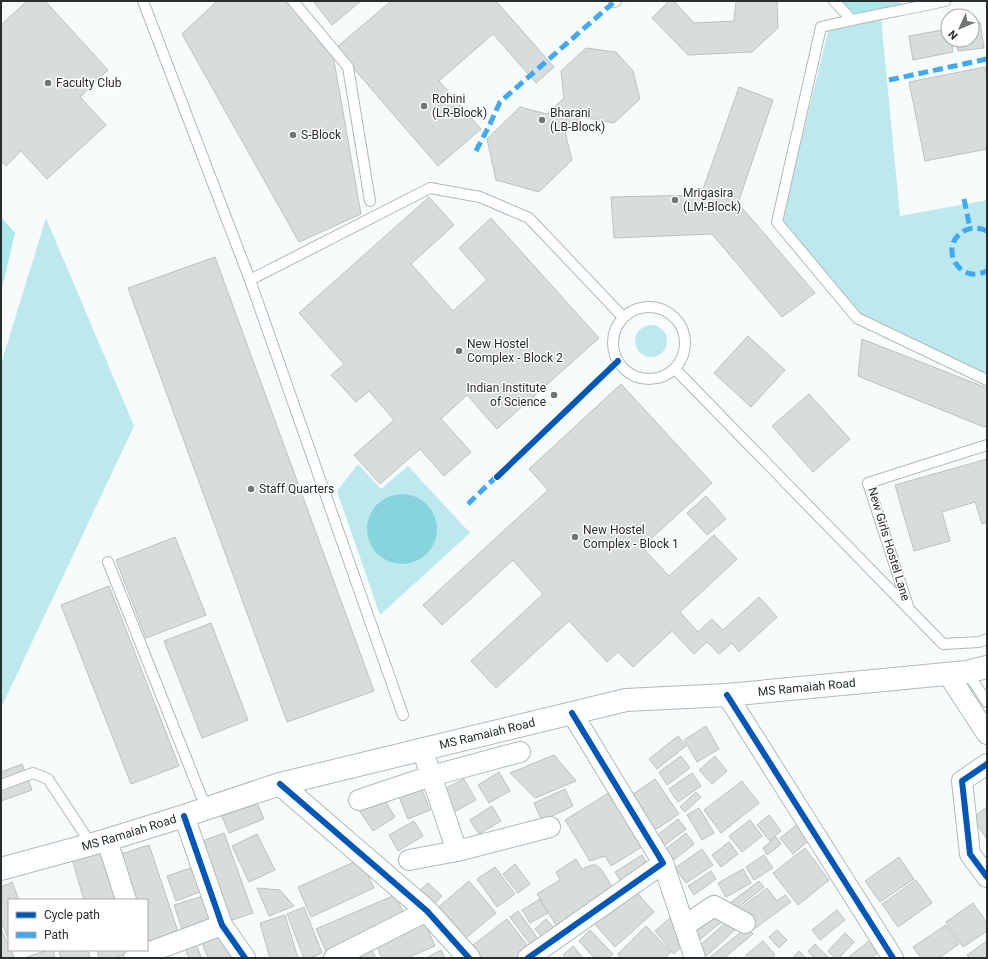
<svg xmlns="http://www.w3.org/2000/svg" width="988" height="959" viewBox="0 0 988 959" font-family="Roboto,sans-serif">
  <rect width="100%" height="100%" fill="#f6fcfc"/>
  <g fill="#bde9ee">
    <path d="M881,18L900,216L987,200V374L861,315L781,222L829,28Z"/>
    <path d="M46,218L134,426L1,708V364Z"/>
    <circle cx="651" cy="341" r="16"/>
    <path d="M358,464L381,489L408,466L470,533L380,615L337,491Z"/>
  </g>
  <g fill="#aae8ee">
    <path d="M841,1H901V5L853,14Z"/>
    <path d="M1,217L15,233L1,292Z"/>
  </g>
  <circle fill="#87d4dc" cx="402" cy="529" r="35"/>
  <g fill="#d7dcdc" stroke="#bcc1c1">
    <path d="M27,1H45L108,70L80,97L106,125L47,179L21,151L6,166L1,161V25Z"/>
    <path d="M217,1H286L333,55L361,214L299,242L182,34Z"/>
    <path d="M313,1H361L332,25Z"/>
    <path d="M391,1H496L554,67L536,83L493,34L439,81L481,129L438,166L336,48Z"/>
    <path d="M669,1H674L694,23L734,21L736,1H777L778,28L752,52L688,55L652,18Z"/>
    <path d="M980,22L984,48L958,51L956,40H972V24Z"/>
    <path d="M948,29V40H951L953,52L913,60L909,36Z"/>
    <path d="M586,48L616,52L633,71L640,99L614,123L582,117L565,132L572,160L539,192L496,180L487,139L520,107L547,114L564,98L561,71Z"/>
    <path d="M985,67L987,79V149L925,161L909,82Z"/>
    <path d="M739,87L773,100L738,203L815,293L782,317L712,234L614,238L611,197L701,195Z"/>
    <path d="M429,197L454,225L411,264L453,311L487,280L459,248L491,218L599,338L497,429L467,395L441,419L471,452L444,476L420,449L380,484L354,455L394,420L369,391L356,402L331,375L344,364L299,313Z"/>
    <path d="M215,257L374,691L287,722L128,288Z"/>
    <path d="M748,336L785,370L751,407L714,373Z"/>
    <path d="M862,339L987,388V426L984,427L858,376Z"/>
    <path d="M621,384L712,483L642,547L669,576L714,535L737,559L680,612L698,632L712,619L723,630L759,597L777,617L739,652L732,643L719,654L707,642L694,654L672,631L633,667L618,652L607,662L569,621L496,688L471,661L543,594L513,560L442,625L423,605L548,490L529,469Z"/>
    <path d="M809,394L850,439L813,472L772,426Z"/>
    <path d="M987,459V522L982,524L975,502L942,512L950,541L914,551L895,485Z"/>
    <path d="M706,496L726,519L707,535L687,513Z"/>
    <path d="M175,537L206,615L146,638L116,560Z"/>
    <path d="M109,586L179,766L131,784L61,605Z"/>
    <path d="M211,623L248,720L202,738L164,641Z"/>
    <path d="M706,726L719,749L697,762L684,740Z"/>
    <path d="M678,736L686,746L657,769L649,759Z"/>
    <path d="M554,755L576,781L535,798L510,773Z"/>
    <path d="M681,756L690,768L667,785L659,772Z"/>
    <path d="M715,756L727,771L712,784L699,770Z"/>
    <path d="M22,764L32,790L1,801V772Z"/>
    <path d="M499,772L510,791L489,803L478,785Z"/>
    <path d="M692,773L701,786L678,802L669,789Z"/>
    <path d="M464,779L476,800L452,813L440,791Z"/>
    <path d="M655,779L679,814L652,832L629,797Z"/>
    <path d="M742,781L759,803L721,833L704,810Z"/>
    <path d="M420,785L430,810L408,819L398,794Z"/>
    <path d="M565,789L573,806L542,821L534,803Z"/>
    <path d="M615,789L648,843L611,866L605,856L590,861L565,820Z"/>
    <path d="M696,792L701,797L685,812L680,807Z"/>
    <path d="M382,796L395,817L373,831L359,810Z"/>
    <path d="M255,798L264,819L229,833L220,812Z"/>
    <path d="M492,806L501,821L479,834L470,820Z"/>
    <path d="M987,807V839L972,818Z"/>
    <path d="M699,808L714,833L702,840L687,815Z"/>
    <path d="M769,815L781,831L770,841L757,825Z"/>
    <path d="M678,819L686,829L658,850L651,840Z"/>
    <path d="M750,820L762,836L742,852L729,836Z"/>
    <path d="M414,821L423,836L398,851L389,835Z"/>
    <path d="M800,822L813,837L793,854L780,838Z"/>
    <path d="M224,833L253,913L226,922L197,843Z"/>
    <path d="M686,833L694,844L669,864L661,853Z"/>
    <path d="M257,834L275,870L249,882L232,846Z"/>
    <path d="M776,837L781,844L767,855L763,848Z"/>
    <path d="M729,842L738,854L721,867L712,855Z"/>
    <path d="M149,845L178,932L147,942V900H129L115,856Z"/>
    <path d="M805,848L829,880L798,905L773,873Z"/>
    <path d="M702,849L713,865L686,883L675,868Z"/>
    <path d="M102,850L117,900H84L72,859Z"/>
    <path d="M642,855L651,870L624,887L615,872Z"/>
    <path d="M764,855L773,868L754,880L746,867Z"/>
    <path d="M899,857L914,879L880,902L865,881Z"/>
    <path d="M361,859L374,888L311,917L298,887Z"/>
    <path d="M576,859L582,869L592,865H596L601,869L616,893L557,927L537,894L560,880L556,872Z"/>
    <path d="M515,864L530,884L518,893L503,874Z"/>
    <path d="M196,866L205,890L176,901L167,876Z"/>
    <path d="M495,867L515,894L497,907L477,879Z"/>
    <path d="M743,869L751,883L726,897L718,883Z"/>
    <path d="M711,871L716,879L694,895L688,886Z"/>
    <path d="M916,880L932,903L898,927L882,904Z"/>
    <path d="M469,881L496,913L462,941L435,910Z"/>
    <path d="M759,881L764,887L735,910L730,903Z"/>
    <path d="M12,882L19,900H9V940L1,922V887Z"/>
    <path d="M428,883L442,896L431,908L416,894Z"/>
    <path d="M632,887L654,912L615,947L592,921Z"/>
    <path d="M257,888L280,890L294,906L269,916Z"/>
    <path d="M767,888L777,901L785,895L791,902L754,929L739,909Z"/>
    <path d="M206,895L215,923L183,932L174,905Z"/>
    <path d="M395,895L406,918L327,953L316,929Z"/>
    <path d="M540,899L548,913L530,923L522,910Z"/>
    <path d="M973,903L987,923V931L963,947L946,922Z"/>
    <path d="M304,907L322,953L310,958H304L287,914Z"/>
    <path d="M837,910L845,920L820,940L812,930Z"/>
    <path d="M518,911L538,939L530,944L510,917Z"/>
    <path d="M717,912L724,920L698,941L691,930Z"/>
    <path d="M285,915L298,958H270L260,923Z"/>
    <path d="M670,918L689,940L674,954L655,931Z"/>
    <path d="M507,919L531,950L520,958H483L473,945Z"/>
    <path d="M546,919L554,928L543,938L535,929Z"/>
    <path d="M424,920L435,946L407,958H382L374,941Z"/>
    <path d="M727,921L735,930L704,958L693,952Z"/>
    <path d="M946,925L959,944L939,958H921L913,947Z"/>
    <path d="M646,926L671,952L665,958H621L618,954Z"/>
    <path d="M747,927L753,934L724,958H709Z"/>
    <path d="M1,929L9,946V950H11L14,957L12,958H1Z"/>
    <path d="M590,930L613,954L609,958H594L579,941Z"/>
    <path d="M777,930L787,940L779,948L769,937Z"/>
    <path d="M223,931L234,958H208L201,940Z"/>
    <path d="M845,933L854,942L839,958H835L828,951Z"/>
    <path d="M870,940L879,952L871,958H850L849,957Z"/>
    <path d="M763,941L775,955L772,958H748L746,955Z"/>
    <path d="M987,941V958H969L967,955Z"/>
    <path d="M815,944L829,958H814L808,951Z"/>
    <path d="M196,945L202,958H189L185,949Z"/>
    <path d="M370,946L376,958H345Z"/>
    <path d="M573,946L583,958H566L563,955Z"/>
    <path d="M48,950H53L55,958H24Z"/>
    <path d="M59,950H88L90,958H61Z"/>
    <path d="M97,950H135L136,952L114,958H99Z"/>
    <path d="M441,950L445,958H426Z"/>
    <path d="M799,951L806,958H796L794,956Z"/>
  </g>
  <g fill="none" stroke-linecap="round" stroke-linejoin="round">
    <defs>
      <g id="service">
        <path d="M143,1L250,280L403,715"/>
        <path d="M293,1L348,67L370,201"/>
        <path d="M834,1L851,19"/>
        <path d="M945,1C904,10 862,17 821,27L777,222L857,318L987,380"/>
        <path d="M614,2L616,1"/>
        <path d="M250,280L430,188L480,197L529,218L623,317"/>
        <circle cx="649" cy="343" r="36"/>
        <path d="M675,369L943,644L979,642L987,639"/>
        <path d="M108,562L206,808"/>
        <path d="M908,606L868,483L987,445"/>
        <path d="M967,672L987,702"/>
        <path d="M1,785L33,773L48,779L91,844"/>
      </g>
      <g id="minor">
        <path d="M948,674L987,734"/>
        <path d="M727,695L893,958"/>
        <path d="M422,749L457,851L550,827"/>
        <path d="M987,764L962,781L970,854L987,877"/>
        <path d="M359,800L431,776L520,752"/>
        <path d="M184,816L222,925L245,958"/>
        <path d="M107,840L126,900"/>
        <path d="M409,860L457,851"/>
        <path d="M663,863L695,958"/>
        <path d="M684,926L714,906L745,923"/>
        <path d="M134,958L222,925"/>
        <path d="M334,958L427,911"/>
        <path d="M528,958L663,863L572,713"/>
      </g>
      <path id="tertiary" d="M280,784L427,911L469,958"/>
      <g id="secondary">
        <path id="s1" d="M1,869L107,840L184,816L280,784L626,700L727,695L967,672L987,667"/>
      </g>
    </defs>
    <use href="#service" stroke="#b3b8b8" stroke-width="12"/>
    <use href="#minor" stroke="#b3b8b8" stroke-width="22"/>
    <use href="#tertiary" stroke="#b3b8b8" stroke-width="24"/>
    <use href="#secondary" stroke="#b3b8b8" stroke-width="24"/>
    <use href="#service" stroke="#feffff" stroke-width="10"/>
    <use href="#minor" stroke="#feffff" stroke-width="20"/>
    <use href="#tertiary" stroke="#feffff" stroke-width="22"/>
    <use href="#secondary" stroke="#feffff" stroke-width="22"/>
    <g stroke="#3fa9f5" stroke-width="5" stroke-dasharray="10 5" stroke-linecap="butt">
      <path d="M889,80L987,59"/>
      <path d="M476,151L489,126L500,102L614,2"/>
      <path d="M964,199L970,228"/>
      <path d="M987,231C980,228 973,227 966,230C937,243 957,286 987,271"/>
      <path d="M468,504L499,474"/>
    </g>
    <defs>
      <g id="cycleway">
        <path d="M497,477L618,361"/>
        <path d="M727,695L893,958"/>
        <path d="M987,764L962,781L970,854L987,877"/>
        <path d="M280,784L427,911L469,958"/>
        <path d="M184,816L222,925L245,958"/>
        <path d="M528,958L663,863L572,713"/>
      </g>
    </defs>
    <use href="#cycleway" stroke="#fff" stroke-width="8"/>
    <use href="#cycleway" stroke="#0057b8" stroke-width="6"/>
  </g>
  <g fill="#707576" stroke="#fff" stroke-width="1.5">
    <circle cx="48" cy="83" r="4"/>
    <circle cx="424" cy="106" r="4"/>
    <circle cx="542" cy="120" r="4"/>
    <circle cx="293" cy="135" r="4"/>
    <circle cx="675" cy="200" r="4"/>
    <circle cx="459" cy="351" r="4"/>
    <circle cx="554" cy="395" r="4"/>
    <circle cx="251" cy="489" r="4"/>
    <circle cx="575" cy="537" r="4"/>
  </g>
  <g text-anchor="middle" stroke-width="3" stroke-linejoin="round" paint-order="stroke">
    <g font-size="12" fill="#282d2e" stroke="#fff" text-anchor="start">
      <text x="56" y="87">Faculty Club</text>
      <text x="432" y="103">Rohini<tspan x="432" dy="14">(LR-Block)</tspan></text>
      <text x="550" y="117">Bharani<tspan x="550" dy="14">(LB-Block)</tspan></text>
      <text x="301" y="139">S-Block</text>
      <text x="683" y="197">Mrigasira<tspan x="683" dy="14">(LM-Block)</tspan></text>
      <text x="467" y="348">New Hostel<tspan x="467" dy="14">Complex - Block 2</tspan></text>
      <text x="546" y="392" text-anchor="end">Indian Institute<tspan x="546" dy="14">of Science</tspan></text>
      <text x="259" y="493">Staff Quarters</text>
      <text x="583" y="534">New Hostel<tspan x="583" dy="14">Complex - Block 1</tspan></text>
    </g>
    <g font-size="12" fill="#282d2e" stroke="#fff">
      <text transform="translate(889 544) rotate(73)" y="4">New Girls Hostel Lane</text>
      <text dy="4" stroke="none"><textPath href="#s1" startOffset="829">MS Ramaiah Road</textPath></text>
      <text dy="4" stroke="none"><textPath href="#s1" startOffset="505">MS Ramaiah Road</textPath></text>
      <text dy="4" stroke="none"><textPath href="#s1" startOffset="133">MS Ramaiah Road</textPath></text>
    </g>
  </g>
  <rect width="988" height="959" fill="none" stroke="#282d2e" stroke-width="4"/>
  <rect x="8" y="899" width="140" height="52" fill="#ffffff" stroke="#a9abab"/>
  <rect x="16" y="912" width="20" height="6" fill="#0057b8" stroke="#a9abab"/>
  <text x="44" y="919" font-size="12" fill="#282d2e">Cycle path</text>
  <rect x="16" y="932" width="20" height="6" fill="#3fa9f5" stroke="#a9abab"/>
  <text x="44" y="939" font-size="12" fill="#282d2e">Path</text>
  <g transform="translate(960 28) rotate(226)"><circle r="19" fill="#ffffff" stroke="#a9abab"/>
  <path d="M0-3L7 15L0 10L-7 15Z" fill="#707576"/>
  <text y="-6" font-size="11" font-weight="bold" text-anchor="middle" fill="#282d2e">N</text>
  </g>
</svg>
